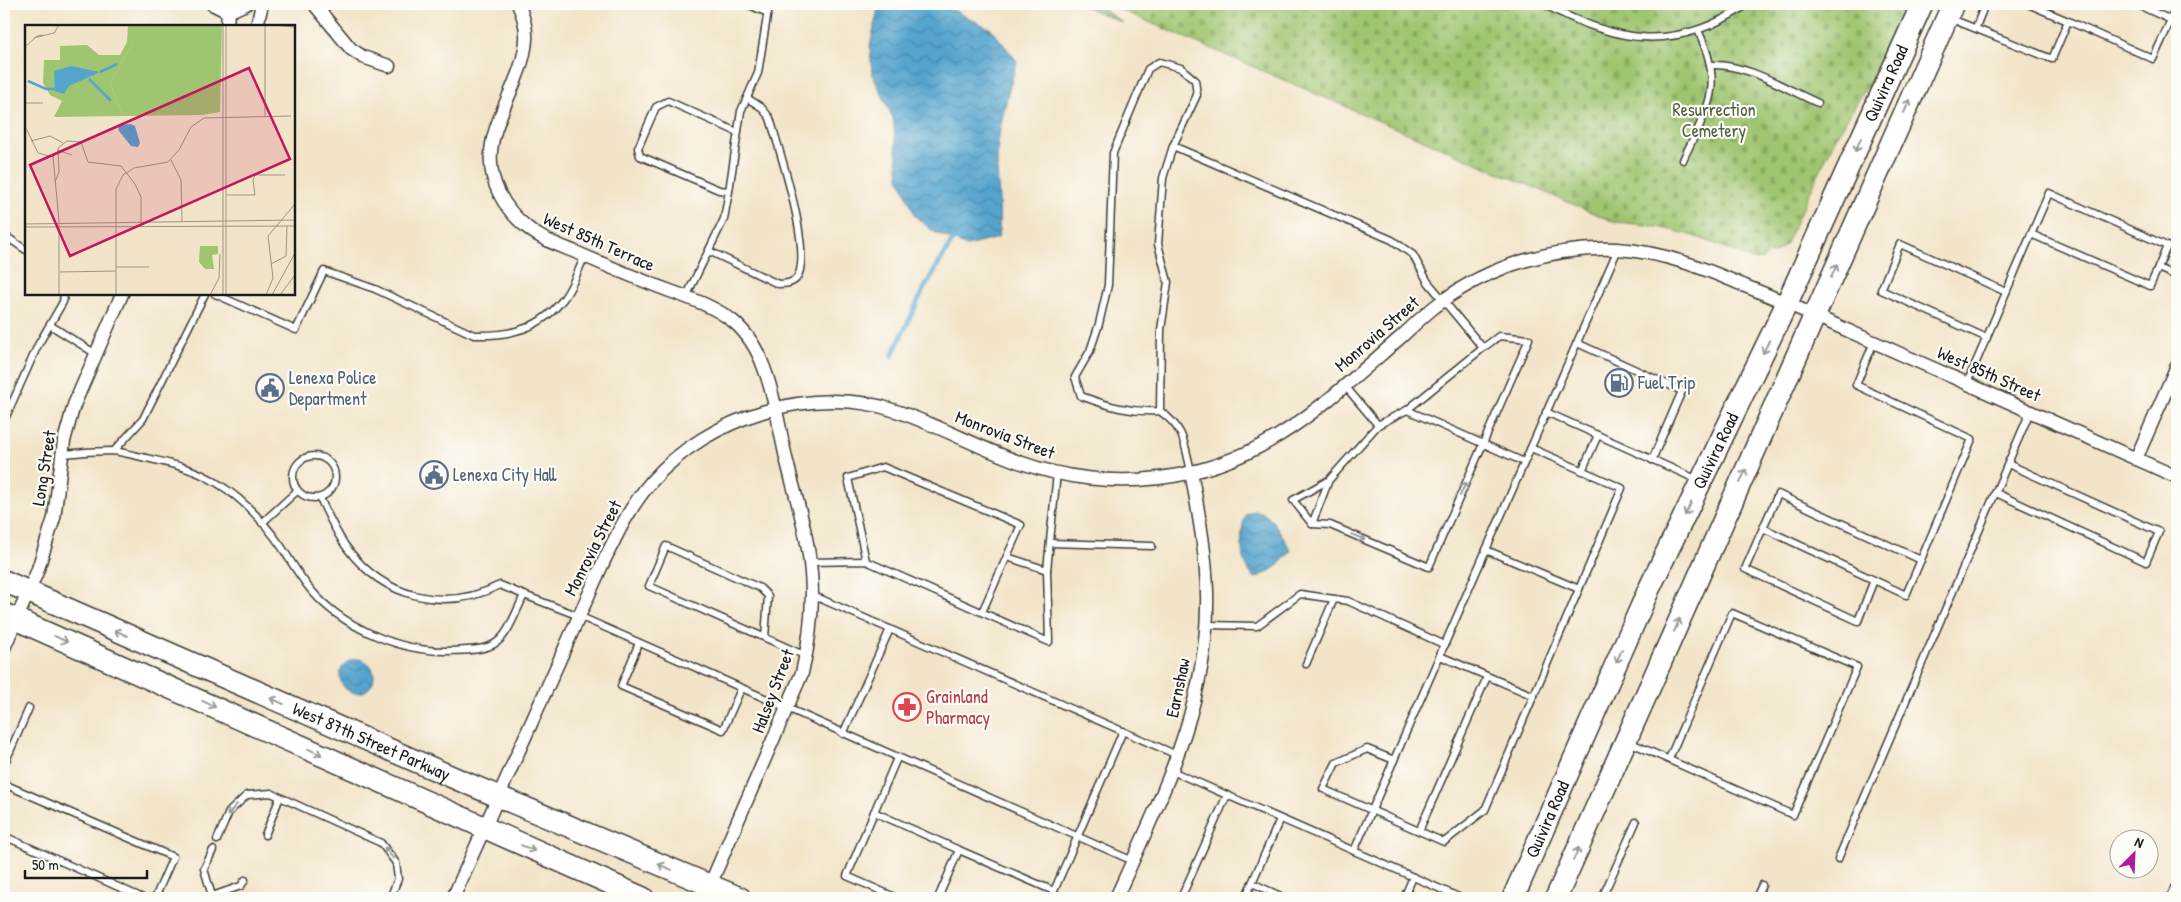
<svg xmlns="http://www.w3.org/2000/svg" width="2181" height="902" viewBox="0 0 2181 902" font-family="'Patrick Hand',sans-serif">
  <defs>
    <pattern id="forest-firs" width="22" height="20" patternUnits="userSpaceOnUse" patternTransform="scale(1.25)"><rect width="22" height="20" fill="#7faa62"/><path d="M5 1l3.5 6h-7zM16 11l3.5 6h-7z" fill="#678a50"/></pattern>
    <pattern id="cemetery-stones" width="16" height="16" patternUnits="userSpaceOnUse" patternTransform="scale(1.25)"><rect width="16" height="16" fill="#9fc570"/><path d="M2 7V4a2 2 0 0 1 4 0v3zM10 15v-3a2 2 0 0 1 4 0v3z" fill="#88a960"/></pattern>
    <pattern id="water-waves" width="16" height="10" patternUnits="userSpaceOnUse" patternTransform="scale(1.25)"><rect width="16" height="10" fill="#54a4ce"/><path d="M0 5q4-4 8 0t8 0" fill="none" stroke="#4585a6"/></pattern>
  </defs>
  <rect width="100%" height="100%" fill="#fdfcf7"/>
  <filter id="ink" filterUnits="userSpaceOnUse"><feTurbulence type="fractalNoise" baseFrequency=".02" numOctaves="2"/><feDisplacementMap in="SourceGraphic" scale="10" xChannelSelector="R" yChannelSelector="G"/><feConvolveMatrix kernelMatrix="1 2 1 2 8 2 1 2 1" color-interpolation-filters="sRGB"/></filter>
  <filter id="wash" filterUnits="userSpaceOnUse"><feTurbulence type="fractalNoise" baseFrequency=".0096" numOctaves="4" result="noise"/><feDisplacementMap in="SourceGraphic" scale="20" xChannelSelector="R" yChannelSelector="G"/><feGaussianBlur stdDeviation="1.12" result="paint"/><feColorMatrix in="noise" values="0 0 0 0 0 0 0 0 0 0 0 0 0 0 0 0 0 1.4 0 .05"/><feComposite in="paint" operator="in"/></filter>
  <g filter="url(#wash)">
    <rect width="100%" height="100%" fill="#f2e4c8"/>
    <path fill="url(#forest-firs)" stroke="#4e633f" d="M1079,4H1096L1123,23Z"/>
    <path fill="url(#cemetery-stones)" stroke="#5e7046" d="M1107,4H1909L1877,77L1864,91L1836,137L1785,245L1774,254L1769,253L1763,259L1752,260C1704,237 1666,225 1614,222Z"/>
    <g fill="url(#water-waves)" stroke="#386075">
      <path d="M879,4H941L991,29L1017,61C1009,91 997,130 997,160C997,187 1002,212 998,238L967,246L934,232L915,216L899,177L893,118L872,73L870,46Z"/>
      <path d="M1256,510C1274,516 1281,535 1291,550C1283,563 1269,573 1255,578C1239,564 1239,532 1246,514Z"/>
      <circle cx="357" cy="676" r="17"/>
    </g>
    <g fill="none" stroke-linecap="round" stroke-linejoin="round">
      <path stroke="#54a4ce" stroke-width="5" d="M892,356L923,290L953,240"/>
    </g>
  </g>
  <g filter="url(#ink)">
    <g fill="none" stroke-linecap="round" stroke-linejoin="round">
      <defs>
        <g id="lane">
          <path d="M747,4L768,13"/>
          <path d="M1544,4C1617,44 1677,53 1748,4"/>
          <path d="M2136,4L2171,20L2177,4"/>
          <path d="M1949,18L2052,59L2068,21L2028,4"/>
          <path d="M2068,21L2153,59L2171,20"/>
          <path d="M1976,27L1985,4"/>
          <path d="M1711,65C1746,63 1786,89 1818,103"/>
          <path d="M1173,146L1392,240L1413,255L1428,282L1483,348L1407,410L1378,425"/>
          <path d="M1683,160C1708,106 1725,88 1698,30"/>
          <path d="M729,191L741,111L758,73L769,4"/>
          <path d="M2031,234L2150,286L2158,268"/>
          <path d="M4,235L26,250"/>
          <path d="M709,251L778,284C784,284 791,284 796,279C815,256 778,147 770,118L761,107L747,98"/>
          <path d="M215,294L296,330L324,271L375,289L474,335C511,336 541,329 564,298C573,286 578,270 585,256"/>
          <path d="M686,297L724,219L729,191L719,190L640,156L638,148L656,107L668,101L737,132"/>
          <path d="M50,325L96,354"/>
          <path d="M1987,338L1881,290L1900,244L2006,292"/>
          <path d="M1874,342L1856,385L1972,439L1906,595L1763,528L1745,569L1858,621L1874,580"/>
          <path d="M1577,343L1682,391L1652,460"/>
          <path d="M1967,383L2049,193L2167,246L2158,268L2177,276"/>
          <path d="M1407,410L1524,462"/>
          <path d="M1160,411L1161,330L1168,282L1158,244L1163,178L1173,146L1197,95L1195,80L1181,68L1159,62L1148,69L1113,153L1108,285L1099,324L1090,351L1075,377L1081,396C1108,406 1131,413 1160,411C1185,429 1184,443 1191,471"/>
          <path d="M1546,412L1698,480"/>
          <path d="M4,421L38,345L63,302L64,294"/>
          <path d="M114,451L143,419L205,294"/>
          <path d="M64,454C80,452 97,451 113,451C122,452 133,455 142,457C168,463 194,468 217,483C242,498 264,522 281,546C291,561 299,576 311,590C341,626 398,651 445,651C503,650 501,646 524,595L579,616L1133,861"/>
          <circle cx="314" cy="477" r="21"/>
          <path d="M1582,471L1598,435"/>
          <path d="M1329,480L1312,524L1293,500L1329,480L1378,425L1345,386"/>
          <path d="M1996,493L2146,562L2159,532L2008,464"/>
          <path d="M320,498C328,515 336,533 347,548C384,598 445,613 500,585L524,595"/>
          <path d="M262,523L297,491"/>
          <path d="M1312,524L1330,525L1429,567L1529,339L1499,336L1483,348"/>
          <path d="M1763,528L1778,494L1921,560"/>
          <path d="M1050,543L1152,546"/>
          <path d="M1486,550L1579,589"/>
          <path d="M1007,557L1047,570"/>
          <path d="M866,561L848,478L883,467L1021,525L982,612"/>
          <path d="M810,562L866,561L1049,642L1047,570L1057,473"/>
          <path d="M812,595L1177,755"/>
          <path d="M1206,625L1257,626L1300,594L1348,601L1445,645"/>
          <path d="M765,638L768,596L760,588L666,546L649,586L806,656"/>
          <path d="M639,643L621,686L723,730L741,689"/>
          <path d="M1440,656L1534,696"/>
          <path d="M1306,664L1334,599"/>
          <path d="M843,734L890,629"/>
          <path d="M1629,742L1793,815L1857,667L1732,613L1669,759"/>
          <path d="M1394,760L1367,749L1336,763L1323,789L1444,842L1485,810L1622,488L1531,448"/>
          <path d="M4,765L29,708"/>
          <path d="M1172,771L1461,898"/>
          <path d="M4,784L173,857L155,898"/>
          <path d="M874,812L959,850L938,898"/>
          <path d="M1280,819L1252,883L1285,898"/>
          <path d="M1419,831L1487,677"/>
          <path d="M265,835L280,797"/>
          <path d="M4,836L143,898"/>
          <path d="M217,840L229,812L247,795L271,793L381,843L396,863L398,879L390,898"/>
          <path d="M959,850L1054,891L1123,731"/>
          <path d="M1354,851L1618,249"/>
          <path d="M1838,859L2030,412"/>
          <path d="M212,896L241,886L245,880"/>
          <path d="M211,898L212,896L204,869L213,850"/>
          <path d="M508,898H509"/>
          <path d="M897,898L847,876L897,758"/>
          <path d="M1181,898L1227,795"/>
          <path d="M1245,898L1252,883"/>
          <path d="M1404,898L1413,877"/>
          <path d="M1602,898L1636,822"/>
          <path d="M1756,898L1762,885"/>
        </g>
        <g id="street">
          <path d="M212,4L228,12L246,4"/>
          <path d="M314,4L351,49L363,57L389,66"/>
          <path d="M518,4C523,15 527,28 526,40C522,93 471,137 499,193C506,207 516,219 528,228C541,239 558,245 573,251C605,265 637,279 670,291C692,299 716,307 734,322C748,334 758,351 764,368C775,396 779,428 786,458C795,495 808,534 811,573C814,607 810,639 802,673L710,885"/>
          <path d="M227,26L228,12"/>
          <path d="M257,26L262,4"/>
          <path d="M2136,459L2177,366"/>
          <path d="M4,648L37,572L54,518L64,441L74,405L122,294"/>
          <path d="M453,898L602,565C616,536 630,506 652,481C708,417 813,383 896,411C938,425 977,447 1019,462C1063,478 1113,484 1159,478C1264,466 1326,402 1401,337C1414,325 1427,312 1441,302C1491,265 1556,246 1617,249C1663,252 1704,268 1745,286C1781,300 1816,316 1851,332C1960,380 2069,429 2177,477"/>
          <path d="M1116,898C1160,799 1210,704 1207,592C1206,551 1198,511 1191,471"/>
        </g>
        <g id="primary">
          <path id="s1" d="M4,581L459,780L740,898"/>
          <path d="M4,614L643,898"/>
          <path id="s2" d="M1513,898L1649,589L1787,303L1922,4"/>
          <path d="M1556,898L1953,4"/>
        </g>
      </defs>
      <use href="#lane" stroke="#3c3a36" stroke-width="9"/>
      <use href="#street" stroke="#3c3a36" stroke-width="15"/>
      <use href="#primary" stroke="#3c3a36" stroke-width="24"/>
      <use href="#lane" stroke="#fff" stroke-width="6"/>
      <use href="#street" stroke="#fff" stroke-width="12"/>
      <use href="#primary" stroke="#fff" stroke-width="21"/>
      <defs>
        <path id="rail" d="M2168,898L2177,878"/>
      </defs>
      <use href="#rail" stroke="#1c1c1c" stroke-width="5.5"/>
      <use href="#rail" stroke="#fdfcf7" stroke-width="4" stroke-dasharray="11" stroke-linecap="butt"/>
    </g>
    <defs><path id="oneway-shaft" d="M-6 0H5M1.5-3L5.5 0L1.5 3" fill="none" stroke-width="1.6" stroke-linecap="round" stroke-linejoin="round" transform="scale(1.25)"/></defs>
    <g stroke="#999">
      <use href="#oneway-shaft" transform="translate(1907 106) rotate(-66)"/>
      <use href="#oneway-shaft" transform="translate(1858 145) rotate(114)"/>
      <use href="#oneway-shaft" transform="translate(1834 271) rotate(-66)"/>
      <use href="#oneway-shaft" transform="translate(1766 347) rotate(116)"/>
      <use href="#oneway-shaft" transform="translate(1743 476) rotate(-66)"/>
      <use href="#oneway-shaft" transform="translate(1463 489) rotate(-66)"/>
      <use href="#oneway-shaft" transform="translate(1688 509) rotate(116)"/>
      <use href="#oneway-shaft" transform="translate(1358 537) rotate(23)"/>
      <use href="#oneway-shaft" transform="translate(1677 625) rotate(-66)"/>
      <use href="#oneway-shaft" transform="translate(121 633) rotate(-156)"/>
      <use href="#oneway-shaft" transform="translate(61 639) rotate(24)"/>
      <use href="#oneway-shaft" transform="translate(1619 656) rotate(114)"/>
      <use href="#oneway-shaft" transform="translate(277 701) rotate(-156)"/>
      <use href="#oneway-shaft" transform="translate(209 704) rotate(24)"/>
      <use href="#oneway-shaft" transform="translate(315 752) rotate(24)"/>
      <use href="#oneway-shaft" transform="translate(232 810) rotate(130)"/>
      <use href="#oneway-shaft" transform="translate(528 848) rotate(23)"/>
      <use href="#oneway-shaft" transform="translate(389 853) rotate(-127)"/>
      <use href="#oneway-shaft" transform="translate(1576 854) rotate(-66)"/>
      <use href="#oneway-shaft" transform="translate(665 867) rotate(-157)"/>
    </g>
  </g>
  <defs>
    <symbol id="fuel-ring" viewBox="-11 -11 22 22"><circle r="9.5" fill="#fdfcf7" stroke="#5c6f8a" stroke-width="1.5"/><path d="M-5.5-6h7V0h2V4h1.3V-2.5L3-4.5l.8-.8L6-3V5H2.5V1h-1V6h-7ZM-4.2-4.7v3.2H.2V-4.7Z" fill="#5c6f8a"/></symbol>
    <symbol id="civic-ring" viewBox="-11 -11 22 22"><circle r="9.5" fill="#fdfcf7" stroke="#5c6f8a" stroke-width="1.5"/><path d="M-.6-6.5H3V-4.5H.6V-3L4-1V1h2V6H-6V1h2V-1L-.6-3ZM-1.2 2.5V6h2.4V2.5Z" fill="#5c6f8a"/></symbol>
    <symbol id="pharmacy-ring" viewBox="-11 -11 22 22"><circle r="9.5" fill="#fdfcf7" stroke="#e0444e" stroke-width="1.5"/><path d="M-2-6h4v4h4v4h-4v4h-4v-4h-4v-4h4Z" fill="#e0444e"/></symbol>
  </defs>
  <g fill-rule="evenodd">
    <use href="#fuel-ring" x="1603" y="367" width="32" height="32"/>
    <use href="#civic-ring" x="254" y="372" width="32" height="32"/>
    <use href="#civic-ring" x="418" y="459" width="32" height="32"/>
    <use href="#pharmacy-ring" x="891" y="691" width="32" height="32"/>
  </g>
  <g text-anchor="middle" stroke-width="4.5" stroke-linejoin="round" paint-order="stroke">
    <g font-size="18" fill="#1c1c1c" stroke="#fdfcf7">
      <text dy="6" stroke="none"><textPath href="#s2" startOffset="896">Quivira Road</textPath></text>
      <text transform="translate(599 242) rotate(24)" y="6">West 85th Terrace</text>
      <text transform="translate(1377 334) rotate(-41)" y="6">Monrovia Street</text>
      <text transform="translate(1989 374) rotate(24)" y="6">West 85th Street</text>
      <text transform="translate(1005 435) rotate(21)" y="6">Monrovia Street</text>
      <text dy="6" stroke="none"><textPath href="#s2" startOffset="491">Quivira Road</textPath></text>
      <text transform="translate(44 468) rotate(-81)" y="6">Long Street</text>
      <text transform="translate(593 548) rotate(-63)" y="6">Monrovia Street</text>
      <text transform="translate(1178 688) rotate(-78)" y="6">Earnshaw</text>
      <text transform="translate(773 691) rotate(-69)" y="6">Halsey Street</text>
      <text dy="6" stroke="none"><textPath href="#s1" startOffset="401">West 87th Street Parkway</textPath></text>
      <text dy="6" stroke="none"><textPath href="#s2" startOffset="86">Quivira Road</textPath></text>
    </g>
    <g font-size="18" fill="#50603e" stroke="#fdfcf7">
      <text x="1714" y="116">Resurrection<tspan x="1714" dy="21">Cemetery</tspan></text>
    </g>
    <g font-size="18" fill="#4e5e75" stroke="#fdfcf7" text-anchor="start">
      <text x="289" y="384">Lenexa Police<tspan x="289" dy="21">Department</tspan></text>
      <text x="1638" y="389">Fuel Trip</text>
      <text x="453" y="481">Lenexa City Hall</text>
    </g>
    <g font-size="18" fill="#be3a42" stroke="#fdfcf7" text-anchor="start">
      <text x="926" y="703">Grainland<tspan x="926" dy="21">Pharmacy</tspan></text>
    </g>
  </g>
  <g transform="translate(25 25)">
    <rect width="270" height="270" fill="#f2e4c8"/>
    <path d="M175,221H193V229L187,230L189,244H180L174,237Z" fill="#9fc570"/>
    <path d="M108,0H197L195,87L177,90L98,91L85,58L108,17Z" fill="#9fc570"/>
    <path d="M103,0H108V17L85,58L98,91L29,92L37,76L25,70L18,58L19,35H35V21L62,20L74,30H95L102,17Z" fill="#9fc570"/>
    <path d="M46,41L75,47L44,61L39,69L30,66L29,46ZM106,99L110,101L115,118L113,122L106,121L94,106L93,100Z" fill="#54a4ce"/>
    <path fill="none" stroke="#54a4ce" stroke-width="2.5" d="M75,47L92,39M64,54L86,76M3,56L21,64H30"/>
    <path fill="none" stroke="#9c9483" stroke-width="1" d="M198,0V270M201,0V270M240,0V91M248,0L270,2M9,13L29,8L34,0M0,22L12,11L18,10M0,78H18M1,103L13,128L28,132L31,128M6,116L25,111L38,118M32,125L47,130M28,132L34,196V270M146,135L156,155L157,197M30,157L34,147L33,123L42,116L56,117L63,137L96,141L110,159L116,172V198M202,170H230L228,155L230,150H260M0,199L270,195M0,202L270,201M246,239L261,231L262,201M91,242H124M35,247L91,246M91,270V164L98,150L109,143L143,137L154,125L166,102L179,93L266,91M185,270L194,253L195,229M241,270L248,253L243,211L270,179M247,270L270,228M255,270L270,250"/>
    <path fill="#c2185b" fill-opacity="0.15" stroke="#c2185b" stroke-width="2.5" d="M224,43L265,134L45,231L5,140Z"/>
    <rect width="270" height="270" fill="none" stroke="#1c1c1c" stroke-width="2.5"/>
  </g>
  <rect width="2181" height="902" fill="none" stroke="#fdfcf7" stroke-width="20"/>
  <g transform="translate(2134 854) rotate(24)"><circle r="24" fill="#fdfcf7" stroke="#a3a29f"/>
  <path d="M0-4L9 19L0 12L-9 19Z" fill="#b5179e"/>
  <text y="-8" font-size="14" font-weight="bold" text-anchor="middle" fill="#1c1c1c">N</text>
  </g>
  <path d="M25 870v8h122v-8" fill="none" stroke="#1c1c1c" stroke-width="2.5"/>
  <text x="32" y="870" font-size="15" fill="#1c1c1c" stroke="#fdfcf7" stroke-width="4" paint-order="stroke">50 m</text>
</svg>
